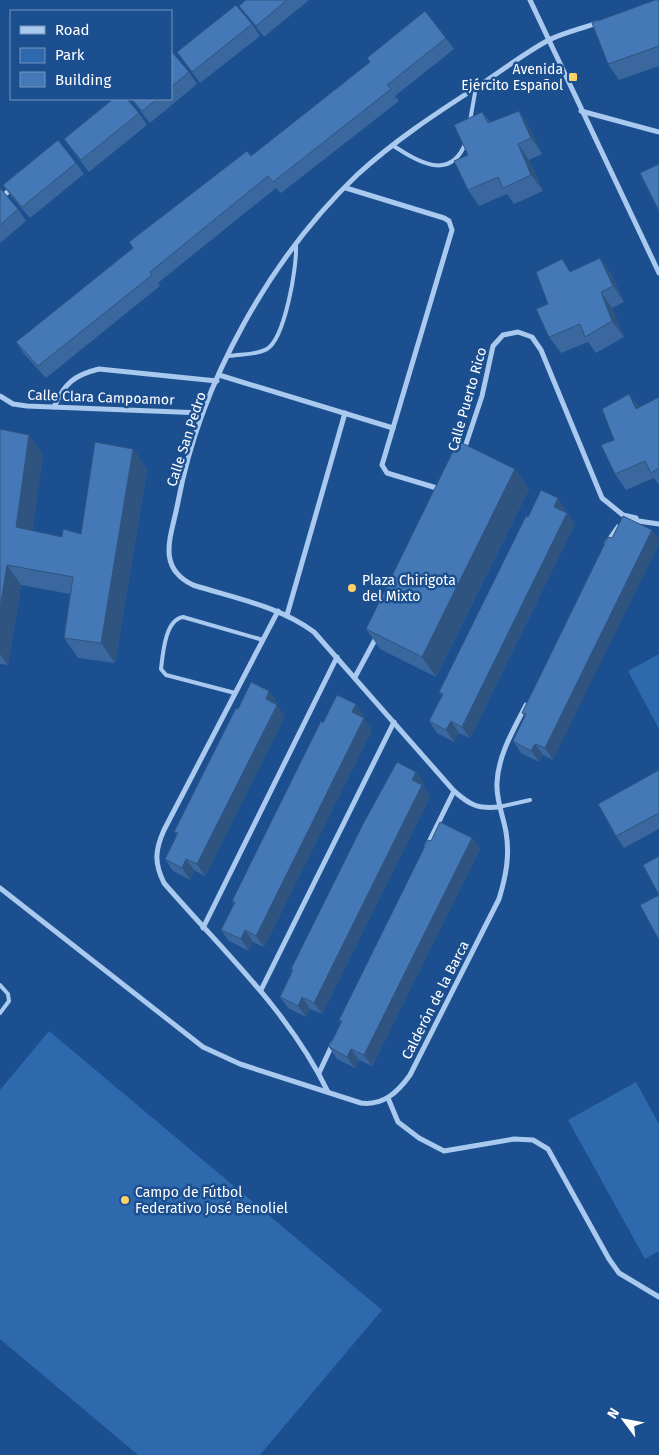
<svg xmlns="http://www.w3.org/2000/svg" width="659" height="1455" viewBox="0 0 659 1455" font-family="'Fira Sans',sans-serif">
  <rect width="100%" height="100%" fill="#1b4f8f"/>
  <g fill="#2e69ad">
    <path d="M659,654V729L628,671Z"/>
    <path d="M49,1031L382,1310L260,1455H138L0,1339V1090Z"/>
    <path d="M636,1082L659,1124V1251L645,1259L568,1120Z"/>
  </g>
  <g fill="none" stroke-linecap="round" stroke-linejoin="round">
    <g stroke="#a9c9ee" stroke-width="4">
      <path d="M470,121L476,87"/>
      <path d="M392,145C417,161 450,183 466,142"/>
      <path d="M229,356C241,354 257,355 267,349C285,338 297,267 296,246"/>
      <path d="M235,693L166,675L161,669C163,653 165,620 183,617L263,640"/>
      <path d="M499,807L530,800"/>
      <path d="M0,985L8,994L9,1001L0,1013"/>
    </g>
    <g stroke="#a9c9ee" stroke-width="5">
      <path d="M530,0L659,273"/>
      <path d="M581,111L659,132"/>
      <path d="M346,188L444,218L449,221L452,230L382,465L387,473L440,489"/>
      <path d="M0,198L14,187"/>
      <path d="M219,375L393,428"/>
      <path d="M0,396L13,404L27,406L203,413"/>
      <path d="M54,407C64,384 74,375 99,369L217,381"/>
      <path d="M464,450L482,396L493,346L503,335L518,332L532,337L541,350L602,498L623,515L636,518"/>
      <path d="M628,522L632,520L659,524"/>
      <path d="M607,543L618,527"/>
      <path d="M278,611L164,830C155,850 154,863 164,883C222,950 289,1011 328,1092"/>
      <path d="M287,615L345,413"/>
      <path d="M355,677L377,636"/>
      <path d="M499,807C477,809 470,805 454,791L314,632C279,606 234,598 193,585C155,567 172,535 178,502C200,383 270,258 357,175C394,141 435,114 477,87C500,72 523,54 547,41C562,33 581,29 597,23"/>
      <path d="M427,846L454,791"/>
      <path d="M0,888L203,1047L240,1064L361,1103C383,1106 398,1092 410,1075L499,899C506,876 510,855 506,832C503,815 496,800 497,783C498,755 514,729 526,705"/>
      <path d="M203,928L337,657"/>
      <path d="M261,990L394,722"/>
      <path d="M319,1073L333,1043"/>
      <path d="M388,1098L398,1122L419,1138L444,1151L514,1139L533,1140L548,1149L609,1259L619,1273L659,1297"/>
    </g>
  </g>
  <g fill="#3a679d">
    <path d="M246,0H309L264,37L239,6Z"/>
    <path d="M659,0V66L619,80L608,64Z"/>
    <path d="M252,24L260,36L200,83L177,52Z"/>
    <path d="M446,38L454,49L395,96L399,101L281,193L276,188L158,283L160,286L46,378L24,354L16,342L251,156Z"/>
    <path d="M171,53L189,72L197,84L150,123L131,99H171Z"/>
    <path d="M482,112L490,122L530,128L542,154L529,160L543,191L514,204L507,194L479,206L468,190V155Z"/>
    <path d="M139,113L147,125L89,172L72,150L64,139Z"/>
    <path d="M76,163L84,174L30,218L11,196L3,185Z"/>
    <path d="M0,188L18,209L26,221L0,243Z"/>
    <path d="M600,258L611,274L624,302L612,308L624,337L596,353L588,342L561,353L549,337L548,304L571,271Z"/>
    <path d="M629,394L639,407L659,397V485L654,478L626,490L615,474L614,440Z"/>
    <path d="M0,429L29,435L43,455L32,531L62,537L81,534L133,449L147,469L115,663L78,658L64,638L70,594L21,585L8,665L0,664Z"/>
    <path d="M515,469L529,489L436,677L380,649L366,629Z"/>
    <path d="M566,510L565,512L567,513L575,524L470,738L459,733L454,742L437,733L429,721L442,696L439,692L528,517Z"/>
    <path d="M608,537L553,760L543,755L539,762L521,753L513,741L525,716L522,713Z"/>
    <path d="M269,691L277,703L276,705L285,716L205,876L194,870L190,880L173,871L165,859L177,835L174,832L238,709Z"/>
    <path d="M364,715L363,718L372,730L264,947L253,942L249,951L229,941L221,930L234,904L232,901Z"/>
    <path d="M659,770V829L624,848L616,836Z"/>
    <path d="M416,772L424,783L423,786L430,797L322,1014L310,1009L306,1017L288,1008L280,997L292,971L291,969Z"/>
    <path d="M472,838L480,849L372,1066L359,1060L355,1068L337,1059L329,1047L341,1023L339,1020L431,841Z"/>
  </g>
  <g fill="#305480">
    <path d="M519,111L530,128L542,154L531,138Z"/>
    <path d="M518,144L529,160L543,191L531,175Z"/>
    <path d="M600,258L611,274L624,302L613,286Z"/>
    <path d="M601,292L612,308L624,337L612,321Z"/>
    <path d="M629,394L641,411L636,409Z"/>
    <path d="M29,435L43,455L30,547L16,527Z"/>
    <path d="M133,449L147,469L115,663L101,643Z"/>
    <path d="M515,469L529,489L436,677L422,657Z"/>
    <path d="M558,498L566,510L562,518L554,507Z"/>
    <path d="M567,513L575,524L470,738L462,727Z"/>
    <path d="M652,530L659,539V544L553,760L545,748Z"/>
    <path d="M7,565L21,585L8,665L0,654V608Z"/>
    <path d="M269,691L277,703L274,711L266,699Z"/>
    <path d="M356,704L364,715L360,724L352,712Z"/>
    <path d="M277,705L285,716L205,876L197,864Z"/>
    <path d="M364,718L372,730L264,947L256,936Z"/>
    <path d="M451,721L459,733L454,742L446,730Z"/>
    <path d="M535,744L543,755L539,762L531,751Z"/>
    <path d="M416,772L424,783L423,786L430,797L322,1014L314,1003Z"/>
    <path d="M472,838L480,849L372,1066L364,1055Z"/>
    <path d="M186,859L194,870L190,880L182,868Z"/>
    <path d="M245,930L253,942L249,951L241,939Z"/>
    <path d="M302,997L310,1009L306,1017L298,1006Z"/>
    <path d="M351,1049L359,1060L355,1068L347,1057Z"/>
  </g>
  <g fill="#4478b7" stroke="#305480">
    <path d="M246,0H287L256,26L239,6Z"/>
    <path d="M655,0H659V46L608,64L592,23Z"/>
    <path d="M236,5L252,24L192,72L177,52Z"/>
    <path d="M425,11L446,38L387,85L391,89L273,182L268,176L150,272L152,275L38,366L16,342L133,248L129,242L247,151L251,156L370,62L367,58Z"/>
    <path d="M172,52L189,72L171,87V53Z"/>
    <path d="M113,99H127L139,113L81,160L64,139Z"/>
    <path d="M132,99H157L142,111Z"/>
    <path d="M519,111L531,138L518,144L531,175L503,188L498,177L468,190L454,161L468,155L454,125L482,112L488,123Z"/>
    <path d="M58,140L76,163L22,207L3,185Z"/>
    <path d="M659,164V211L640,173Z"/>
    <path d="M0,188L18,209L0,225Z"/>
    <path d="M600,258L613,286L601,292L612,321L585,337L580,324L549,337L536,309L548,304L536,272L562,259L570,272Z"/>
    <path d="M629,394L636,409L659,397V468L651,473L645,461L615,474L601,445L614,440L602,409Z"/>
    <path d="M0,429L29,435L16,527L62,537L63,529L81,534L95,442L133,449L101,643L64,638L73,577L7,565L0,608Z"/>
    <path d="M458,441L515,469L422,657L366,629Z"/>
    <path d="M541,490L558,498L554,507L567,513L462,727L451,721L446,730L429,721L443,694L439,692L526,516L528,517Z"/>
    <path d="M623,516L652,530L545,748L535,744L531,751L513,741L526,714L522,713L608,537L612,538Z"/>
    <path d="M251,682L269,691L266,699L277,705L197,864L186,859L182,868L165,859L178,833L174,832L236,708L238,709Z"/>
    <path d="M337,695L356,704L352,712L364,718L256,936L245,930L241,939L221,930L235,902L232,901L321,721L323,723Z"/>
    <path d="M397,762L416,772L412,780L422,785L314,1003L302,997L298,1006L280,997L293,970L291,969L363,824Z"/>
    <path d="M659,770V813L616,836L598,804Z"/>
    <path d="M440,822L472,838L364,1055L351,1049L347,1057L329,1047L342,1021L339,1020L428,840L431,841Z"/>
    <path d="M659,856V940L640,905L659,895L643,865Z"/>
  </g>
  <g fill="#ffd166" stroke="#1b4f8f" stroke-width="2">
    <rect x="568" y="72" width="10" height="10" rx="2.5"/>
    <circle cx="352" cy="588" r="5"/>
    <circle cx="125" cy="1200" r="5"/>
  </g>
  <g text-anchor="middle" stroke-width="5" stroke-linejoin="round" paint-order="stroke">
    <g font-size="14" fill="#fff" stroke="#1b4f8f" text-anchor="start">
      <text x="563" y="74" text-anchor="end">Avenida<tspan x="563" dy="16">Ejército Español</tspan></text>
      <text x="362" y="585">Plaza Chirigota<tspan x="362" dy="16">del Mixto</tspan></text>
      <text x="135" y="1197">Campo de Fútbol<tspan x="135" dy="16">Federativo José Benoliel</tspan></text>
    </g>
    <g font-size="14" fill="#fff" stroke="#1b4f8f">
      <text transform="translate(101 397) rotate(2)" y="5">Calle Clara Campoamor</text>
      <text transform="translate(467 399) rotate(-74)" y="5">Calle Puerto Rico</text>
      <text transform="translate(186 439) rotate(-72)" y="5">Calle San Pedro</text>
      <text transform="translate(435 1000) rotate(-63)" y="5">Calderón de la Barca</text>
    </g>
  </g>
  <rect x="10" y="10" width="162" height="90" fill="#1b4f8f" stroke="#7695bc"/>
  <rect x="20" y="26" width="25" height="8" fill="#a9c9ee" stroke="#7695bc"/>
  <text x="55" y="35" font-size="15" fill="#ffffff">Road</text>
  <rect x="20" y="48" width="25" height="15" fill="#2e69ad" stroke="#7695bc"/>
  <text x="55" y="60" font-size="15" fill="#ffffff">Park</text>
  <rect x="20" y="72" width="25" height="15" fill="#4478b7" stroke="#7695bc"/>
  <text x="55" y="85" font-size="15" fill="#ffffff">Building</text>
  <g transform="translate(624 1420) rotate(302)" stroke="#1b4f8f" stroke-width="4" paint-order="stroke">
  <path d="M0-4L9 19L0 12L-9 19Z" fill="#ffffff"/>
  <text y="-8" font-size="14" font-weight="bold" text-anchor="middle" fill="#ffffff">N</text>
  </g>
</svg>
